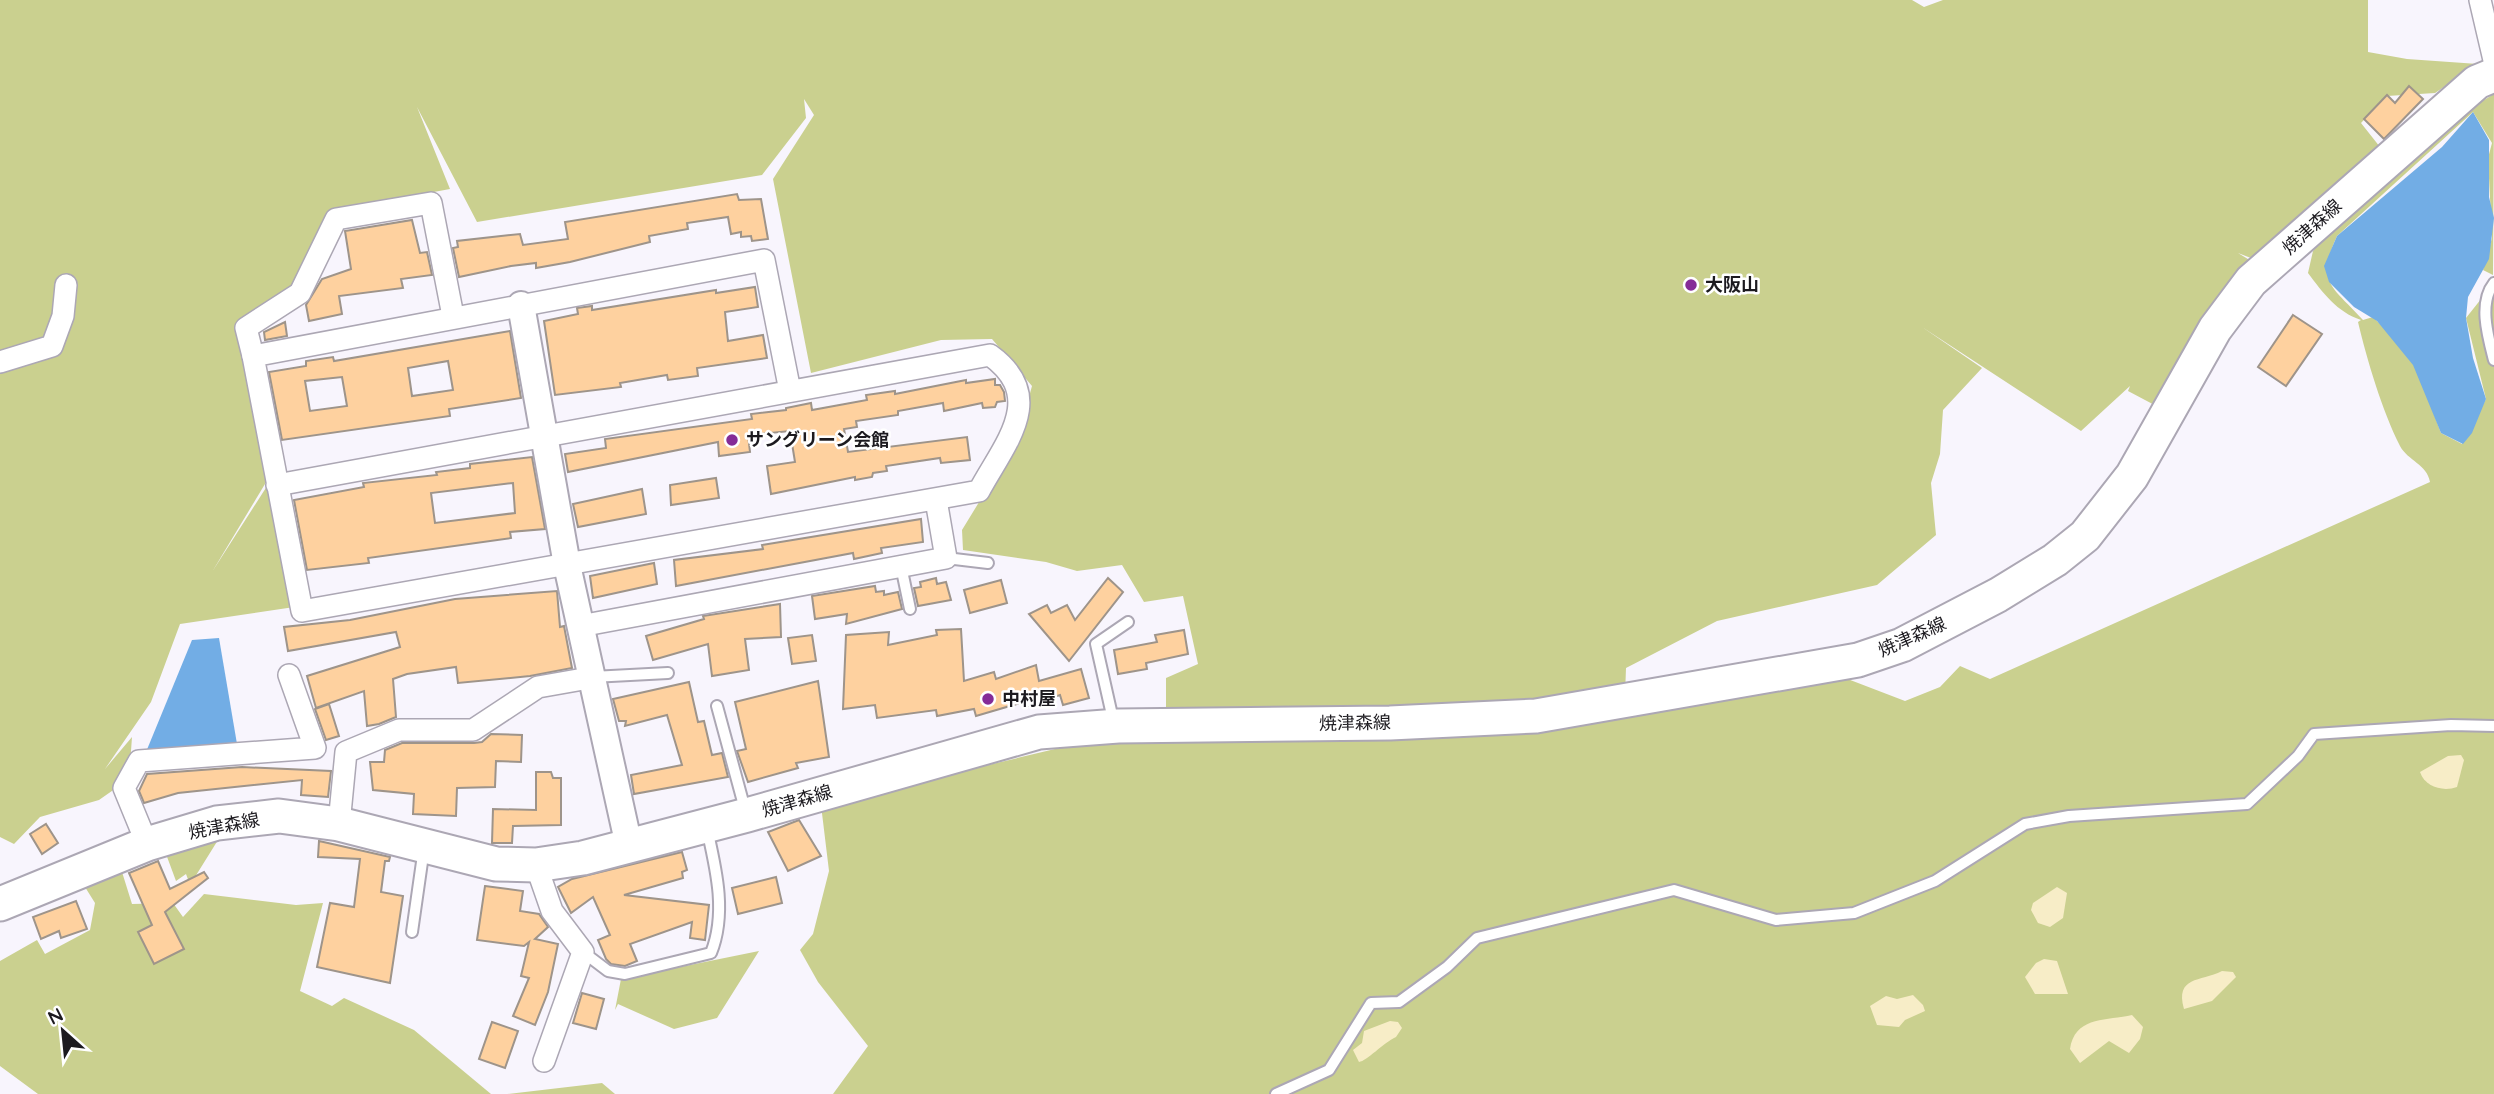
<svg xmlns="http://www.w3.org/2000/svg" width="2494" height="1094" viewBox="0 0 2494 1094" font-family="Quicksand,'Noto Sans JP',sans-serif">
  <rect width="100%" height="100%" fill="#f8f5fd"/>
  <g fill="#cad08f">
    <path d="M0,0H1912L1924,7L1943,0H2368V52L2407,59L2478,64L2435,93L2387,96L2361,123L2380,147L2350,180L2326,191L2305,220L2256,260L2238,253L2261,267L2162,409L2128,391L2130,386L2081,431L1922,327L1982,368L1943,410L1940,454L1931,483L1936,535L1877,585L1717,621L1626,668L1625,696L1845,678L1905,701L1940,687L1960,666L1990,679L2430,482C2427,464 2408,461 2400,446C2382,410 2367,360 2358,322L2361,320C2337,312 2323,293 2308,273L2313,251L2335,223L2471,108L2494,94L2493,275L2483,270L2492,238L2488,158L2492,143L2473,112L2337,236C2316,283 2331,285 2363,320L2373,317L2412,356L2441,433L2462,444L2486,399L2466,318L2485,294L2494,297V1094H833L868,1046L818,982L800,950L813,934L829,871L821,805L1097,739L1166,718V678L1198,664L1183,596L1144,602L1122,565L1077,571L1046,562L963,550L962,530L1017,440L1032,386L992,339L941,340L811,373L773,179L814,115L804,99L806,118L762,175L477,222L417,107L450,189L330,211L297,295L243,324L274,469L212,572L269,483L301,606L180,624L151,702L105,769L132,737L129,779L99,800L40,817L14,844L0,837Z"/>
    <path d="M218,840L190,885L186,874L176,881L166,854Z"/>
    <path d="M122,872L132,904L173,903L183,917L204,894L296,905L323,903L300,991L332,1006L344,998L414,1030L491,1094H38L0,1066V961L37,940L45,954L90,930L95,903L85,887Z"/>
    <path d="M759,951L717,1018L674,1029L618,1004L615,1010L621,979Z"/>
    <path d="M602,1083L615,1094H507Z"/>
  </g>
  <g fill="#f7edc7">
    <path d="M2461,755L2464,760L2457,787C2443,792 2425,787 2420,772L2448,756Z"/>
    <path d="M2057,887L2067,893L2063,918L2050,927L2038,923L2031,910L2033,903Z"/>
    <path d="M2044,959L2057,961L2068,994H2035L2025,977L2036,963Z"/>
    <path d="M2222,971L2233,972L2236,977L2212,1001L2184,1009C2175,976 2200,982 2222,971Z"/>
    <path d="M1913,995L1923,1005L1925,1011L1905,1020L1899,1027L1877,1025L1870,1006L1886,996L1897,999Z"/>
    <path d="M2132,1015L2143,1027L2140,1039L2129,1053L2109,1041L2080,1063L2070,1049C2075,1016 2106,1021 2132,1015Z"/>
    <path d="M1390,1021L1398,1022L1402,1028L1396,1037C1383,1043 1367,1061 1359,1062L1353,1050L1362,1043L1364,1031Z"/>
  </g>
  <g fill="#72ade5">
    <path d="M2473,112L2489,140V197L2494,218L2489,259L2468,297L2466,318L2473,358L2486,399L2472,433L2463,444L2441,433L2413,365L2377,321L2354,307L2329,282L2324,266L2337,236L2442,147Z"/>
    <path d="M219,638L237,744L146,752L192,640Z"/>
  </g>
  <g fill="#fed19f" stroke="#9e948a" stroke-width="2" fill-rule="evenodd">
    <path d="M2409,86L2423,99L2384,139L2364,119L2387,95L2395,103Z"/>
    <path d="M737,194L739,200L761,199L768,239L752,241L751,236L741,237V232L731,234L728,217L687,223L688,229L649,236L650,242L570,262L536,268V263L511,266L459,277L453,248L458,247L457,241L520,234L523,245L568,239L565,222Z"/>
    <path d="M412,220L420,253L427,252L432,275L401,279L403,288L339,296L342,314L309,321L306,305L322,279L351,269L345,231Z"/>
    <path d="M755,287L758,307L725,312L728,341L763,335L767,358L697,368L698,376L668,380L667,375L620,383L621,387L555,395L544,321L578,314L577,308L592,306V310L716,290V293Z"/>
    <path d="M2293,315L2322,334L2286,386L2258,367Z"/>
    <path d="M285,322L287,336L265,340L264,332Z"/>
    <path d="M510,331L521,398L449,409L450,416L282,440L269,372L306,366V361L333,357L334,361ZM448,361L453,390L412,396L408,368ZM342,377L347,406L310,411L305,381Z"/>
    <path d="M995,379V385H1000L1004,392L1005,401L997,402L995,407L983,408L982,403L944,411L943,403L898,411V415L856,421L857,427L844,429L848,452L967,437L970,460L941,463L940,458L886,466L887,471L873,473L872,477L855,480V477L771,494L767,466L795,462L790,431L748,435L750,452L719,456L718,442L568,472L565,454L606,448L605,439L752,419L751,414L786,410V408L811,403L812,410L867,400L866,395L895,391V394L966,380V383Z"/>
    <path d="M532,457L545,529L510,532L511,538L368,558L369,563L307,570L294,500L364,487L363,483L437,475L436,472L470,468V464ZM513,483L515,513L435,523L431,493Z"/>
    <path d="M716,478L719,498L671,505L670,485Z"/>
    <path d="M642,489L646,514L578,527L573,504Z"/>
    <path d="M921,519L923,542L881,548L882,553L854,559L853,553L676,586L674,560L763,549L762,545Z"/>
    <path d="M654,563L657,584L593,598L590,576Z"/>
    <path d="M936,578L937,584L946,582L951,600L918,606L914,588L921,587L920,582Z"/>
    <path d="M1108,578L1123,592L1069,661L1029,614L1047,605L1051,613L1067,605L1075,620Z"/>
    <path d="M1001,580L1007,603L970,613L964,590Z"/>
    <path d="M875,586L876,592L884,591V595L898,592L902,609L846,624L847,614L815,619L812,596Z"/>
    <path d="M557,591L560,627L564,626L572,668L530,676L458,683L456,667L407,674L393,679L396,717L379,724L367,726L364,691L316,708L307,676L400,647L396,632L288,651L284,627L350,620L455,599Z"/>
    <path d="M780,604L781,637L745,639L749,670L712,676L708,644L653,660L646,636L704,619L703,616Z"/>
    <path d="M961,629L964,681L994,672L996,679L1036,665L1039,681L1081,669L1089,698L1063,705L1060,695L1028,706L1027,701L976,716L974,709L937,716L936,710L877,718L875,705L843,709L846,635L889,632L888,645L937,635L936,630Z"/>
    <path d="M1184,630L1188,654L1146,663L1147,669L1118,674L1114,650L1157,642L1155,635Z"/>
    <path d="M812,635L816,661L792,664L788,638Z"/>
    <path d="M818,681L829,757L796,763L798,768L748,782L737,751L746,749L735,702Z"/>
    <path d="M689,682L698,722L704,721L712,755L722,753L728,777L634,794L631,775L682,765L667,715L625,726L626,721H619L613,699Z"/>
    <path d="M329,704L339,736L326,740L315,709Z"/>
    <path d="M491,734L522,735L521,762L496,761L495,787L457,788L456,816L413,814L414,794L373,790L370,762H384L385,750L402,743H474L482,742Z"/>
    <path d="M242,767L331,771L328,797L301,795L302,780L178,793L144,803L139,791L147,774Z"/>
    <path d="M536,772H551L553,778H561V825L513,826L512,843H492L493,809L536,810Z"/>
    <path d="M799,820L821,856L788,871L768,832Z"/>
    <path d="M46,824L58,843L42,854L30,834Z"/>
    <path d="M319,841L390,857L389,861H385L381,892L403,896L390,983L317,967L330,903L354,907L360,859L318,857Z"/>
    <path d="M682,852L687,870L682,872L683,878L624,895L709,905L705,940L690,938L692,922L630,944L637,961L625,966L611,964L606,959L598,940L610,935L593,897L571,913L558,887L572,879Z"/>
    <path d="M158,861L170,889L204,872L208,878L165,912L184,949L154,964L138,932L152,925L129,873Z"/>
    <path d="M776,877L782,903L738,914L732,888Z"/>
    <path d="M485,886L523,891L520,911L539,914L548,927L535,939L558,944L548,992L535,1025L513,1016L529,978L521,976L529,942L524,946L477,940Z"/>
    <path d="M76,901L87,929L61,938L59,931L41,939L33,917Z"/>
    <path d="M582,993L604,999L596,1029L573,1023Z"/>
    <path d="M492,1022L518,1031L505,1068L479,1059Z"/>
  </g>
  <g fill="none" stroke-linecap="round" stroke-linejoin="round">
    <defs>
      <g id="service">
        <path d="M2494,283C2478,303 2488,337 2494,360"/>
        <path d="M946,558L988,563"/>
        <path d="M901,566L910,609"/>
        <path d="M592,677L668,673"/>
        <path d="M717,706L746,813"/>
        <path d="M1114,724L1096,644L1128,622"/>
        <path d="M412,932L424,848"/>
        <path d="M583,952L608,971L625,974L711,953C727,913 716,869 707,829"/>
        <path d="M1276,1094L1329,1070L1371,1003L1399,1002L1447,967L1477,938L1674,890L1776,920L1854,913L1935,881L2025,824L2069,816L2247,804L2298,756L2314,734L2451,725L2494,726"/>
      </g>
      <g id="minor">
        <path d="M2480,0L2494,60"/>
        <path d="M253,356L246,328L300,293L336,219L431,203L453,316"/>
        <path d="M0,362L52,346L63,316L66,285"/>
        <path d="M277,485L990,355C1048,397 1005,443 979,491L302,611L253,356L764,260L790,391"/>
        <path d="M580,626L946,558L936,500"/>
        <path d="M339,824L346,752L399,730H473L538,687L589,678"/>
        <path d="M147,844L124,788L139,761L315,748L289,675"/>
        <path d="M536,865L552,911L583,952L544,1061"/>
      </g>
      <path id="tertiary" d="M521,305L567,565L629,846"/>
      <path id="primary" d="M0,904L147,844L217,823L279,816L339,824L496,864L536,865L583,858L747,815L1039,732L1118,726L1390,723L1536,716L1858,660L1902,645L1998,595L2055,560L2085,536L2132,476L2215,329L2251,281L2477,82L2494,75"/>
    </defs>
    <use href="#service" stroke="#aca7b4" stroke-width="14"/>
    <use href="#minor" stroke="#aca7b4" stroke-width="24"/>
    <use href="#tertiary" stroke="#aca7b4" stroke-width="30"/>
    <use href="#primary" stroke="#aca7b4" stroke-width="37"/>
    <use href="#service" stroke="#fff" stroke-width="10"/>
    <use href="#minor" stroke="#fff" stroke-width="21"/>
    <use href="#tertiary" stroke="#fff" stroke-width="26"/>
    <use href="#primary" stroke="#fff" stroke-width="33"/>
  </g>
  <g fill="#852b97" stroke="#fff" stroke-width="2.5">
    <circle cx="1691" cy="285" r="7"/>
    <circle cx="732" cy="440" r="7"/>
    <circle cx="988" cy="699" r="7"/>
  </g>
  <g text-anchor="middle" stroke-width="5" stroke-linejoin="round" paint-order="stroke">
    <g font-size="18" fill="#1c1a1f" stroke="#fff">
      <text transform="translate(2312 227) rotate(-42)" y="6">焼津森線</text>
      <text transform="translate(1912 637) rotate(-24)" y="6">焼津森線</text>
      <text transform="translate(1355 723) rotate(-1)" y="6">焼津森線</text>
      <text transform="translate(797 801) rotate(-16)" y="6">焼津森線</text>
      <text transform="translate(224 826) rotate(-11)" y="6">焼津森線</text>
    </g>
    <g font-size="18" font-weight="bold" fill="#1c1a1f" stroke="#fff" text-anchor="start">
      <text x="1705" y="291">大阪山</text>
      <text x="746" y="446">サングリーン会館</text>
      <text x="1002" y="705">中村屋</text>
    </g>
  </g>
  <g transform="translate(63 1031) rotate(333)" stroke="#ffffff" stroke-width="5" paint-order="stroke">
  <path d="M0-5L12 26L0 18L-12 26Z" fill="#1c1a1f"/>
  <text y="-10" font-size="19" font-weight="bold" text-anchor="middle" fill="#1c1a1f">N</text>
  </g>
</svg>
